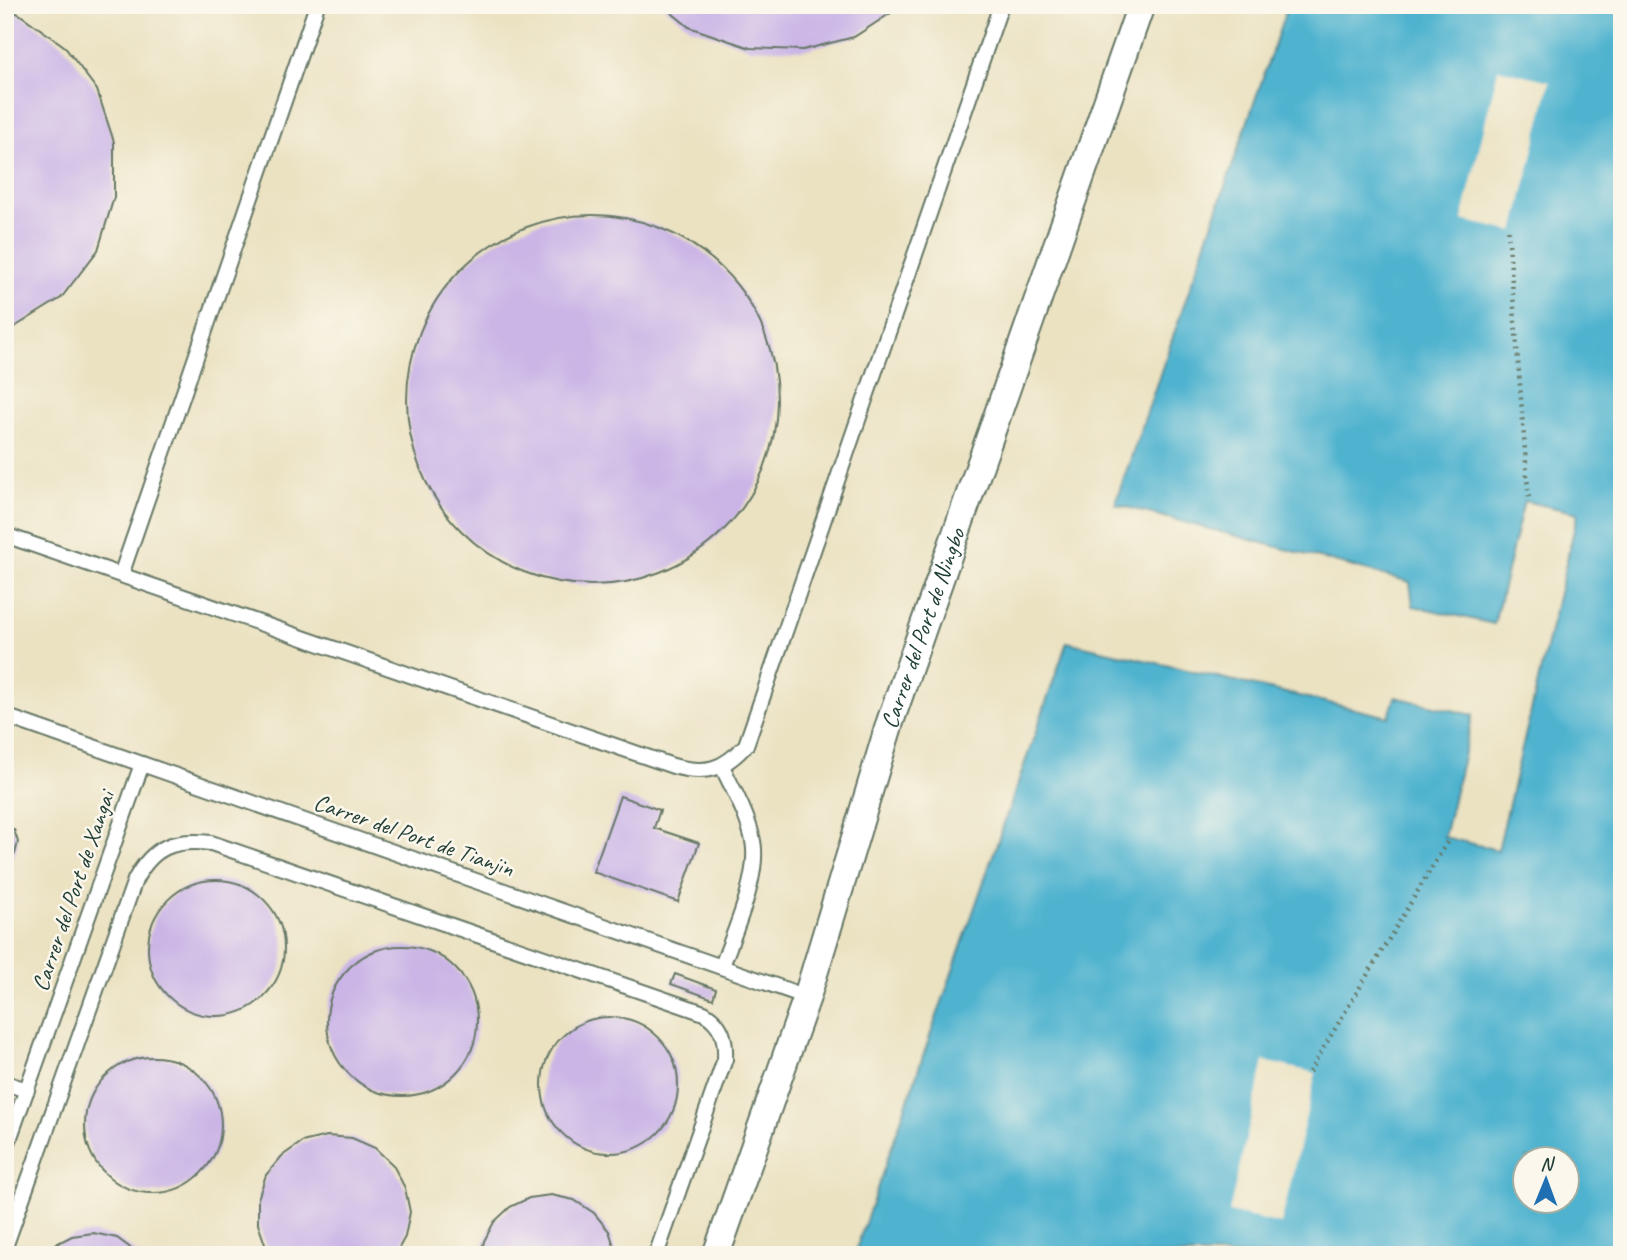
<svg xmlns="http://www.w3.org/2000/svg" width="1627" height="1260" viewBox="0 0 1627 1260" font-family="Caveat,sans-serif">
  <rect width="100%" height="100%" fill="#fbf7ec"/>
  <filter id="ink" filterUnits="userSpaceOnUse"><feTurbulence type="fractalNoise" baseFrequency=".0143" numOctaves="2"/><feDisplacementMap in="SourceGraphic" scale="14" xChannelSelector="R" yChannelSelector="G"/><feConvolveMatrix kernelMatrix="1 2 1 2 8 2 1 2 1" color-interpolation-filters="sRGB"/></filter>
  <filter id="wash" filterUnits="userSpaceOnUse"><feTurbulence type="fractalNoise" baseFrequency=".00686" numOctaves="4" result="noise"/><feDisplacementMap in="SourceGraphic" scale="28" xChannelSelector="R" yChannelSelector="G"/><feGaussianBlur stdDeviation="1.57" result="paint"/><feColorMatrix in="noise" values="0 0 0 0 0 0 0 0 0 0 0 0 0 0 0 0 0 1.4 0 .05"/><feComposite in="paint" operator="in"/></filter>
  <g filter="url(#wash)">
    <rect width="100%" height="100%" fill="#ebe2c2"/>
    <path fill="#50b3cf" stroke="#387882" stroke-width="2" fill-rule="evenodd" d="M1288,5H1622V1255H854L1067,642L1389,717L1395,697L1473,715L1444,837L1498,850L1578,513L1524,501L1494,624L1413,606L1410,582L1115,504ZM1526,1158H1568V1200H1526Z"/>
    <g fill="#ebe2c2">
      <path d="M1498,69L1550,81L1514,232L1462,220Z"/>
      <path d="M1264,1061L1316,1073L1281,1224L1229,1212Z"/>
    </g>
    <g id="blocks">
      <g fill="#cab5e6">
        <path d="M662,5H903L854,37L803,50L750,48L689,27Z"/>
        <path d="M5,9L19,14L64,46L97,90L114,142V197L98,250L61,298L5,333Z"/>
        <circle cx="592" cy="400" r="185"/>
        <path d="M620,796L660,810L654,828L699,843L678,902L593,872Z"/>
        <path d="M5,824L14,830L18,842L15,854L5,861Z"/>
        <circle cx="216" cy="948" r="68"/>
        <circle cx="402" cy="1021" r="75"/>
        <path d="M675,974L716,989L713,999L671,984Z"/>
        <circle cx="610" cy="1085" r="68"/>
        <circle cx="153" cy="1125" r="68"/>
        <path d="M327,1136L352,1138L375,1148L393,1165L405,1188L410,1212L405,1237L395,1255H272L266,1247L258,1224V1199L266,1175L282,1156L302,1142Z"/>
        <path d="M551,1195L574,1200L594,1213L609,1231L617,1255H481L484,1241L494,1222L510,1207L529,1198Z"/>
        <path d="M93,1233L117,1238L140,1255H43L52,1246L72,1236Z"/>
      </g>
    </g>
  </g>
  <g filter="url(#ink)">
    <use href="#blocks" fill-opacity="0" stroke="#676" stroke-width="2"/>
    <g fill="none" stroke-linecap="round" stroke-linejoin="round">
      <defs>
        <g id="service">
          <path d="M5,535L673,766C706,775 723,770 746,745L1001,5"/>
          <path d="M121,575L317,5"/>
          <path d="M5,716L807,997"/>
          <path d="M722,766C733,790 748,815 753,841C760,876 734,932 722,966"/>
          <path d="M5,1083L27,1090"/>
          <path d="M5,1151L142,764"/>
          <path d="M5,1247L135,880C153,846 174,839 211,843L704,1013C722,1024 726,1038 725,1059L656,1255"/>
        </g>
        <g id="minor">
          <path id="s1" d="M716,1255L807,997L890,722L1141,5"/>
        </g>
      </defs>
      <use href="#service" stroke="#676" stroke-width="18"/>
      <use href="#minor" stroke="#676" stroke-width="30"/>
      <g stroke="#676" stroke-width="4.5" stroke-dasharray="2 5" stroke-linecap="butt">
        <path d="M1508,230L1529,502"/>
        <path d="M1309,1072L1449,839"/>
      </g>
      <use href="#service" stroke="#fff" stroke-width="14"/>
      <use href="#minor" stroke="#fff" stroke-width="26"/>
    </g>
  </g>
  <g text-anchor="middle" stroke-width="5" stroke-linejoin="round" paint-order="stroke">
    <g font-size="24" fill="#1f3d34" stroke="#fbf7ec">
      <text dy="8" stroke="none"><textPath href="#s1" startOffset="660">Carrer del Port de Ningbo</textPath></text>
      <text transform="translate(414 835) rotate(19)" y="8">Carrer del Port de Tianjin</text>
      <text transform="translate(73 891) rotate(-71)" y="8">Carrer del Port de Xangai</text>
    </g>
  </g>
  <rect width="1627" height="1260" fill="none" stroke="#fbf7ec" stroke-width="28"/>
  <g transform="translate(1546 1180) rotate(1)"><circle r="33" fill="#fbf7ec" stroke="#a3ada2" stroke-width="2"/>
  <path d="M0-5L12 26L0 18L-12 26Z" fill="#1f6fb2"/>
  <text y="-10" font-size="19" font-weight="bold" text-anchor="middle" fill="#1f3d34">N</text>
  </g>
</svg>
